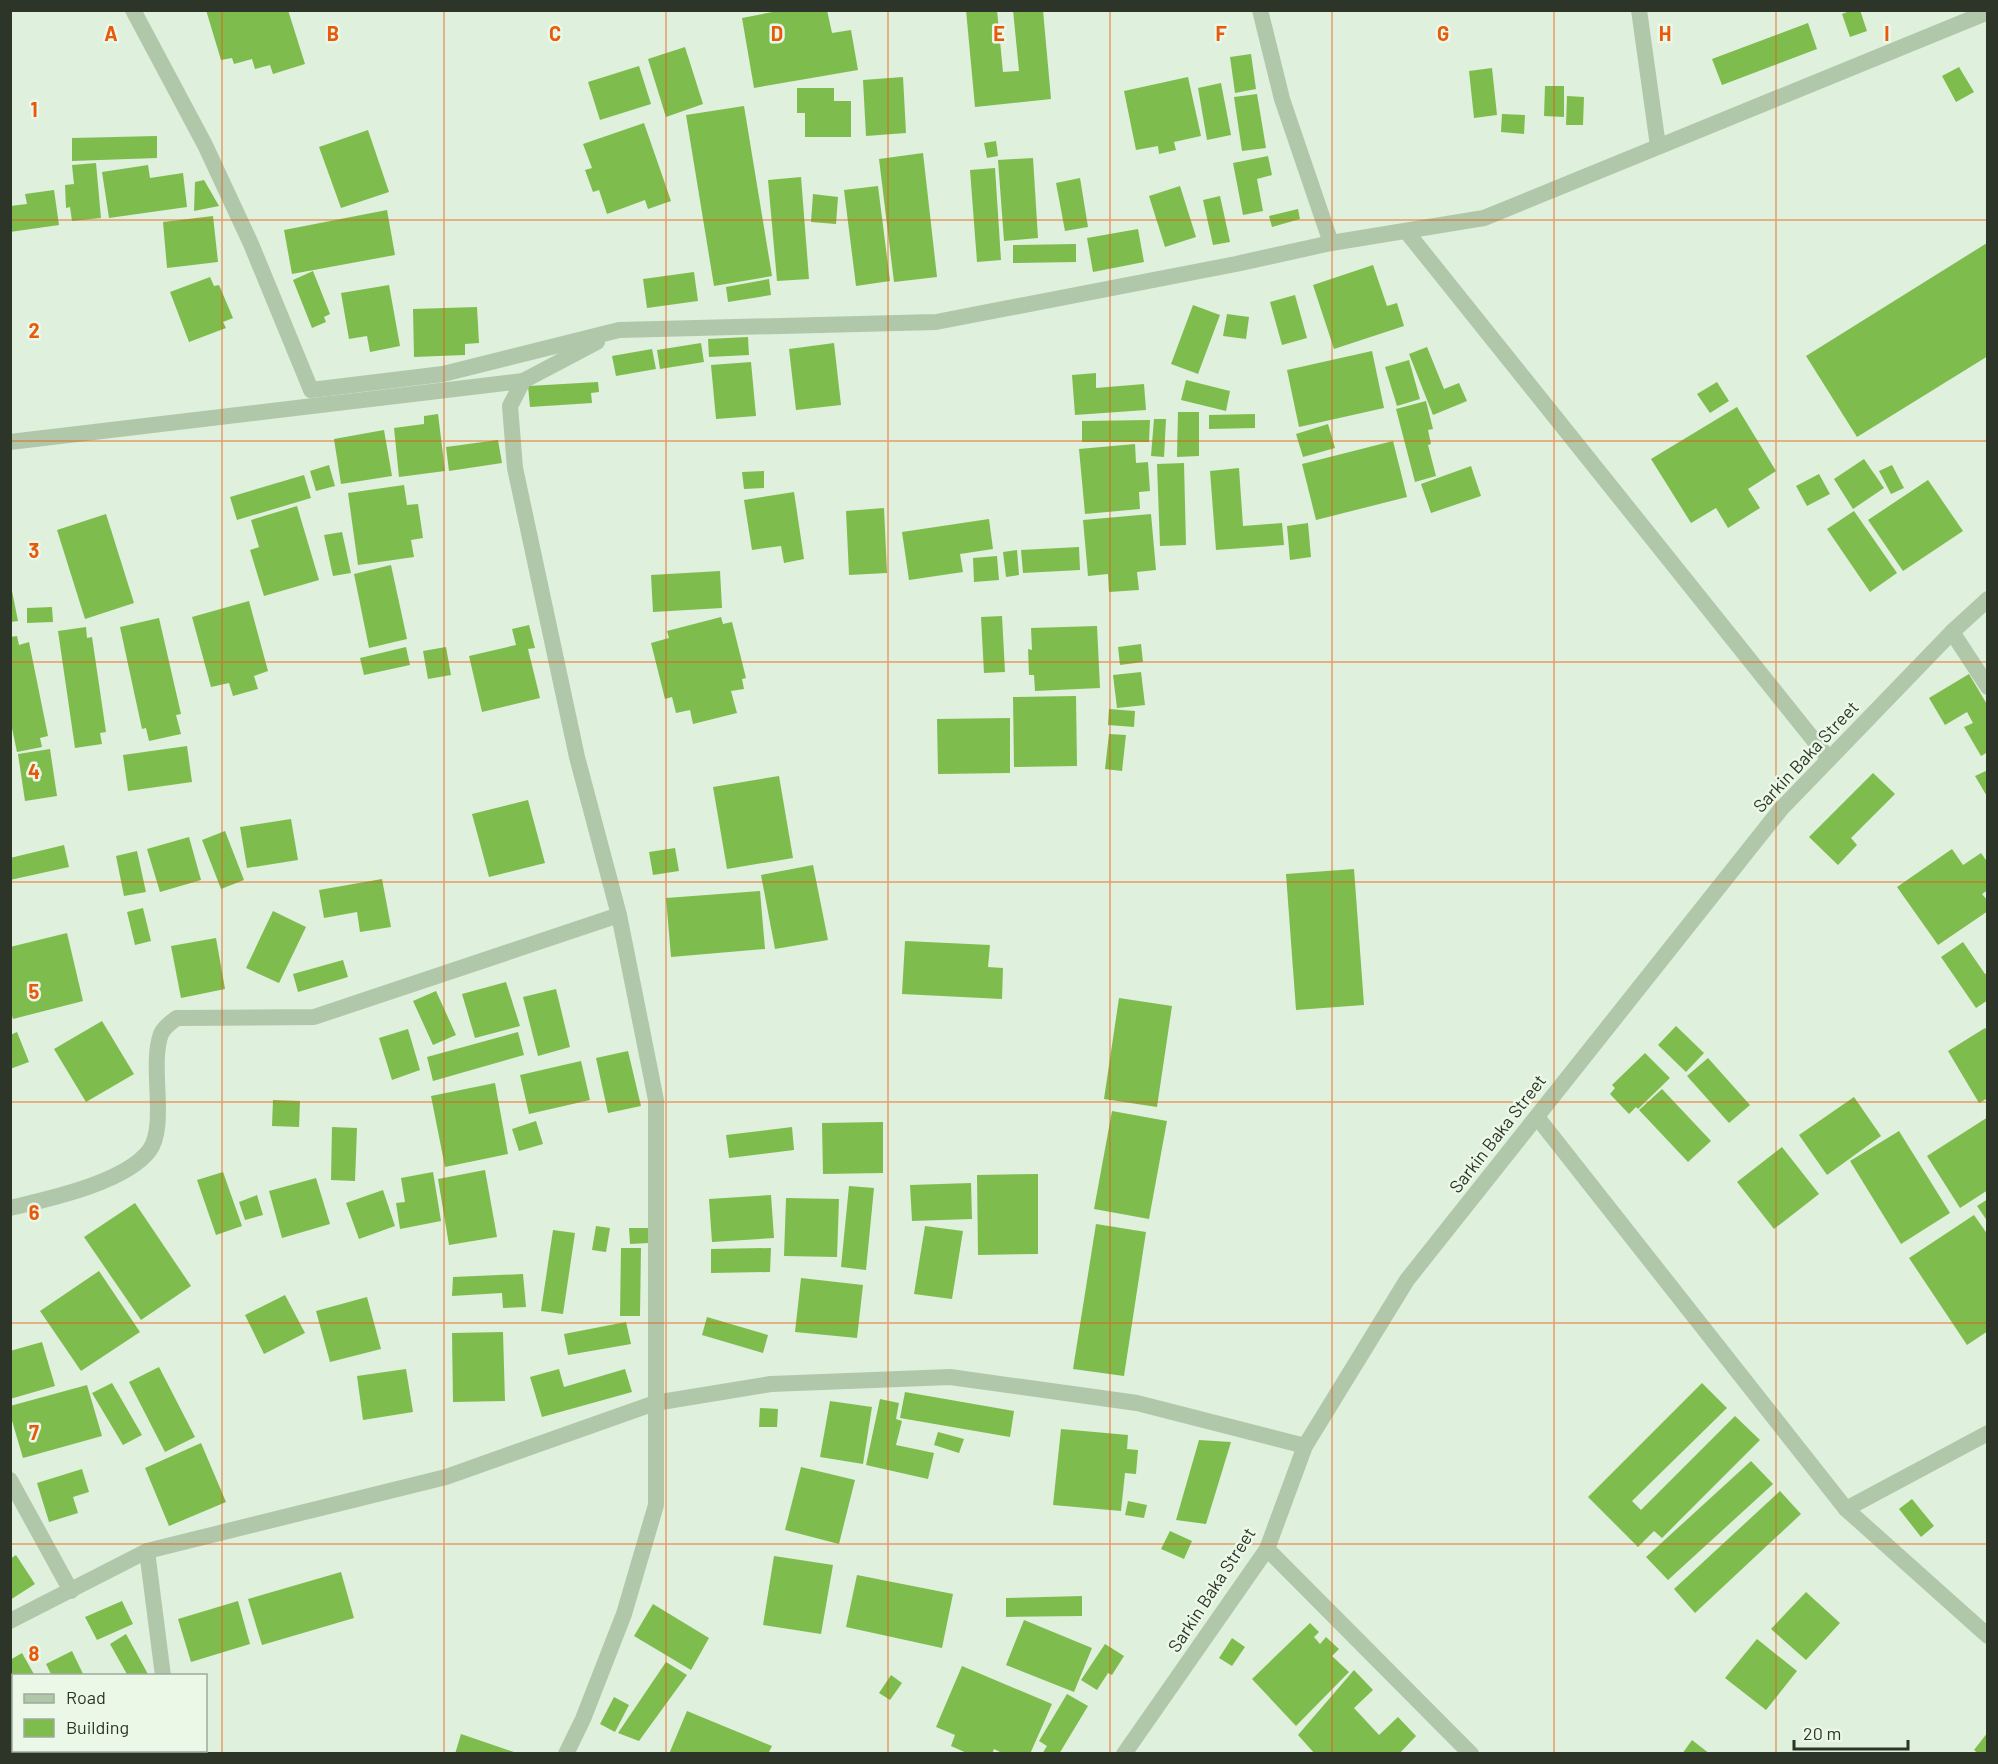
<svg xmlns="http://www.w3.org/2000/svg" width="1998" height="1764" viewBox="0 0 1998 1764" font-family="Barlow,sans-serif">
  <rect width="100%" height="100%" fill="#dff0dc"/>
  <g fill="#7fbc4e">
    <path d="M206,10H288L305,64L273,74L270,65L255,69L252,59L234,64L232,58L221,60Z"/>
    <path d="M783,10H827L832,33L851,30L858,70L754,88L742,18Z"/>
    <path d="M966,10H997L1003,72L1019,71L1013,10H1043L1051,99L975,107Z"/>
    <path d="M1852,10H1860L1867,31L1850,37L1842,14Z"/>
    <path d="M1808,23L1817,49L1722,85L1712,59Z"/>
    <path d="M685,47L703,104L666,117L648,59Z"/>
    <path d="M1251,54L1256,89L1235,93L1230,57Z"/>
    <path d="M639,66L651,104L600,120L588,82Z"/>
    <path d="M1959,67L1974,92L1956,102L1942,76Z"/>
    <path d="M1492,68L1497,115L1474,118L1469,71Z"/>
    <path d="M903,77L906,133L866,136L863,80Z"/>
    <path d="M1188,77L1201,136L1174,142L1176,150L1159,154L1158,146L1136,150L1124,91Z"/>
    <path d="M1221,83L1231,135L1207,140L1198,88Z"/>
    <path d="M1545,86H1564V117L1544,116Z"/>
    <path d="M797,88H834V101H851V137H805V113H797Z"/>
    <path d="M1257,94L1266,148L1242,151L1234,97Z"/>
    <path d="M1567,96L1584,97L1583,125H1566Z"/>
    <path d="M744,106L772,276L714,286L686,115Z"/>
    <path d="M1502,114L1525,115L1524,134L1501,132Z"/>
    <path d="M644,123L671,201L648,209L645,200L607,214L599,190L593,192L585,170L592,168L583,144Z"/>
    <path d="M368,130L389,192L341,208L319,147Z"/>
    <path d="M157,136V158L72,161V138Z"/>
    <path d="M996,141L998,156L987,158L984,143Z"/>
    <path d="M923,153L937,277L894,282L879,159Z"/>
    <path d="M1268,156L1272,175L1257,179L1263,211L1243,215L1233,163Z"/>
    <path d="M1033,158L1038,238L1004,241L998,160Z"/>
    <path d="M96,163L101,218L72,221L70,207L66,208L65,185L74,184L72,165Z"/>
    <path d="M148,165L150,178L183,173L187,207L109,218L102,172Z"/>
    <path d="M995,168L1001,260L977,262L970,170Z"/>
    <path d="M801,177L809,279L777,281L768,180Z"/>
    <path d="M1080,178L1088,227L1065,231L1056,183Z"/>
    <path d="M204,180L219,206L194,211L195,182Z"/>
    <path d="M878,186L890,281L856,286L844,190Z"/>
    <path d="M1180,186L1196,237L1165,247L1149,196Z"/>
    <path d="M54,190L59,225L10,232V206L27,204L25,194Z"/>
    <path d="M813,194L838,197L836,224L811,222Z"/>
    <path d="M1220,196L1230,242L1213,245L1203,200Z"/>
    <path d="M1298,209L1300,219L1272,227L1269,216Z"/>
    <path d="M387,210L395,255L292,274L284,230Z"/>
    <path d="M213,216L218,262L167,268L163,222Z"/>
    <path d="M1138,229L1144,262L1093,272L1087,238Z"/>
    <path d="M1987,243L1988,356L1857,437L1806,356Z"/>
    <path d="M1076,244V262L1013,263V245Z"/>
    <path d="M1373,265L1387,306L1397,303L1404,326L1334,349L1313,285Z"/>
    <path d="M313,271L330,314L324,317L326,322L312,328L293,280Z"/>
    <path d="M694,272L698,301L647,308L643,279Z"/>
    <path d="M210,277L214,286L219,285L233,318L223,322L226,328L189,342L170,292Z"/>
    <path d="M769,279L771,295L728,302L726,287Z"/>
    <path d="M389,285L400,346L370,352L367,336L349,339L341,293Z"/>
    <path d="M1295,295L1307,338L1282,345L1270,302Z"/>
    <path d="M1193,305L1220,315L1198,374L1171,364Z"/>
    <path d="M477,307L479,343L465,344V355L414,357L413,309Z"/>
    <path d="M1227,314L1249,317L1246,339L1223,336Z"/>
    <path d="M748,337L749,355L709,357L708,339Z"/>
    <path d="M701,343L704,362L660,369L657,350Z"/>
    <path d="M834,343L841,405L796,410L789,349Z"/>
    <path d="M1427,347L1444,389L1459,383L1467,401L1433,415L1409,354Z"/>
    <path d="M652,349L656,369L616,376L612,356Z"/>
    <path d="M1372,351L1384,408L1299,427L1287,370Z"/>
    <path d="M1409,360L1420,399L1397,406L1385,367Z"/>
    <path d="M751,362L756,416L716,419L711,365Z"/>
    <path d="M1096,373V388L1144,384L1146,410L1075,415L1072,375Z"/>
    <path d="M1186,380L1230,391L1226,411L1181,400Z"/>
    <path d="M598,382L599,392L591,393L592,403L530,407L528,386Z"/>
    <path d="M1717,382L1729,401L1710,413L1697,394Z"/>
    <path d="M1426,401L1433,429L1428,430L1431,444L1428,445L1436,476L1415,482L1396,409Z"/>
    <path d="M1737,407L1776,471L1748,489L1760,508L1728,528L1716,508L1691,523L1651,459Z"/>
    <path d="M1178,412H1199V456L1177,457Z"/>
    <path d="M438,414L445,471L399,477L394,428L424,424V416Z"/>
    <path d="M1255,414V428L1209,429V415Z"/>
    <path d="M1154,419H1166L1164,457L1151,456Z"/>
    <path d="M1150,420L1149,442H1082V421Z"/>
    <path d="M1328,424L1335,448L1303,457L1296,434Z"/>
    <path d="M384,430L392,476L341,484L334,439Z"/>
    <path d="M498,440L502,463L449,471L446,447Z"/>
    <path d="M1393,441L1407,497L1316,520L1302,464Z"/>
    <path d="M1135,444L1136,463L1148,462L1150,491L1139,492L1140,509L1085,514L1079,449Z"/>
    <path d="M1864,459L1884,488L1853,509L1834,479Z"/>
    <path d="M1184,463L1186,545L1160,546L1157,464Z"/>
    <path d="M329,465L335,486L316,491L310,471Z"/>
    <path d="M1892,465L1904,488L1891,494L1879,471Z"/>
    <path d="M1471,466L1481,496L1431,513L1421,484Z"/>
    <path d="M1239,468L1243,526L1282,523L1284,545L1216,550L1210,471Z"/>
    <path d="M764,471V488L744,489L742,472Z"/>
    <path d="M1819,474L1830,494L1807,506L1796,486Z"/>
    <path d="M304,475L311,498L237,520L230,497Z"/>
    <path d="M1928,480L1963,531L1903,571L1868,520Z"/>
    <path d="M404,485L407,505L418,504L423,538L411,540L414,557L358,565L348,493Z"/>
    <path d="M794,492L804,559L784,563L781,546L752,550L744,500Z"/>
    <path d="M297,506L319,580L264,596L250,550L259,547L251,520Z"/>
    <path d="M884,508L887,573L849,575L846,511Z"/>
    <path d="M1854,511L1897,573L1870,592L1827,529Z"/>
    <path d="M106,514L134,603L85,619L57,530Z"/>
    <path d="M1151,514L1156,570L1137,572L1139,590L1109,592L1108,574L1088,576L1083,520Z"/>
    <path d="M989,519L993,549L960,554L963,572L909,580L902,532Z"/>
    <path d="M1308,523L1311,557L1290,560L1287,526Z"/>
    <path d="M342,532L351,573L333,576L324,535Z"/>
    <path d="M1079,547L1080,570L1023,573L1021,550Z"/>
    <path d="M1017,550L1019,575L1006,577L1003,552Z"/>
    <path d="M997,556L999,580L974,582L973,558Z"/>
    <path d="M391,565L407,639L369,648L354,574Z"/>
    <path d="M720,571L722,608L653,612L651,575Z"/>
    <path d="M10,581L18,621L10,622Z"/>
    <path d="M249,601L268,671L254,676L258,689L233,696L229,683L211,687L192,617Z"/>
    <path d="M52,607L53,622L27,623V608Z"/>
    <path d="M1002,616L1005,672L984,673L981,617Z"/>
    <path d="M721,617L723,624L732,622L746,678L742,679L744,689L731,691L737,713L693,724L690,710L676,713L672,697L665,699L651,643L669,638L667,631Z"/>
    <path d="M159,618L181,714L176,715L181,734L149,741L146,728L142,729L120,627Z"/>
    <path d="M529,625L535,648L528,649L540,698L482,712L469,656L516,645L512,629Z"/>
    <path d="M1097,626L1100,688L1035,691L1034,675H1029L1028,649L1032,650L1031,628Z"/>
    <path d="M86,627L87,638L92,637L106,732L100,733L102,744L75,748L58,631Z"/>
    <path d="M17,636L19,645L29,642L48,736L40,738L42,747L17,752L10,719V637Z"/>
    <path d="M1141,644L1143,662L1120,665L1118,647Z"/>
    <path d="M406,647L410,665L364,675L360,658Z"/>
    <path d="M446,647L451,675L428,679L423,651Z"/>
    <path d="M1141,672L1145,705L1117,708L1113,675Z"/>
    <path d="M1969,674L1988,706V752L1981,756L1964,727L1973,723L1967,712L1945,725L1929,698Z"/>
    <path d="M1076,696L1077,766L1014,767L1013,697Z"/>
    <path d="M1109,709L1135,711L1134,727L1108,725Z"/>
    <path d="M1010,718V773L938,774L937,719Z"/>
    <path d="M1109,734L1126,735L1122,771L1105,769Z"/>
    <path d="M187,746L192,782L128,791L123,755Z"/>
    <path d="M50,749L57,796L25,801L18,754Z"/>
    <path d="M1988,770V798L1975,776Z"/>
    <path d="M1873,773L1895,794L1851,838L1857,845L1838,865L1809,837Z"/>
    <path d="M779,776L793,858L727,869L713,787Z"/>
    <path d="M528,800L545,863L489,877L472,814Z"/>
    <path d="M291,819L298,860L247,868L240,827Z"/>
    <path d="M225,831L244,880L221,889L202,840Z"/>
    <path d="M189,837L201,880L160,892L147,849Z"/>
    <path d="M64,845L69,867L10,880V858Z"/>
    <path d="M675,848L679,871L653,875L649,852Z"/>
    <path d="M1952,849L1963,865L1981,853L1988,863V890L1982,894L1988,901V911L1938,945L1897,887Z"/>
    <path d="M137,851L146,892L124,896L116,856Z"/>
    <path d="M813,865L828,940L775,949L761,875Z"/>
    <path d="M1354,869L1364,1005L1296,1010L1286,874Z"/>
    <path d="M382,879L391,927L360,932L357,912L324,918L319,890Z"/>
    <path d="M760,891L765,949L671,957L666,898Z"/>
    <path d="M143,908L151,941L135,945L127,912Z"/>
    <path d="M273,911L306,927L279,983L246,968Z"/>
    <path d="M67,933L83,1001L13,1019L10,1009V947Z"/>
    <path d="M216,938L225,989L181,998L171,946Z"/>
    <path d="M905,941L990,945L988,967L1003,968L1002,999L902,994Z"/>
    <path d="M1963,942L1985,974L1988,973V1000L1976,1008L1941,957Z"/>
    <path d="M343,960L348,977L298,992L293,974Z"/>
    <path d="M506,982L520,1026L475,1038L462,994Z"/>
    <path d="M556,989L570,1047L538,1056L523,997Z"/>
    <path d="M436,991L456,1035L433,1045L413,1001Z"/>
    <path d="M1119,998L1172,1006L1157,1107L1104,1099Z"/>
    <path d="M102,1021L134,1074L86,1102L54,1049Z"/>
    <path d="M1676,1026L1704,1053L1686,1072L1658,1045Z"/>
    <path d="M1985,1028L1988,1032V1098L1979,1103L1948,1051Z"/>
    <path d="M408,1029L420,1070L392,1080L379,1038Z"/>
    <path d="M17,1032L29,1062L10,1069V1035Z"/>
    <path d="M518,1032L524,1055L433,1081L427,1057Z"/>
    <path d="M628,1051L641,1106L608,1113L596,1058Z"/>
    <path d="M1645,1053L1670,1078L1638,1109L1636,1107L1629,1114L1610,1094L1615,1088L1612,1085Z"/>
    <path d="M1708,1058L1750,1105L1729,1123L1687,1076Z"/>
    <path d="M581,1061L590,1100L529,1114L520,1075Z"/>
    <path d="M495,1083L508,1154L445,1167L431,1096Z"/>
    <path d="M1662,1089L1711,1141L1688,1162L1639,1110Z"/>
    <path d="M1854,1097L1881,1136L1827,1175L1799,1135Z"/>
    <path d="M273,1100L300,1101L299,1127L272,1126Z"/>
    <path d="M1112,1111L1167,1121L1149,1219L1094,1209Z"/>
    <path d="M1988,1117V1190L1960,1208L1927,1156Z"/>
    <path d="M536,1121L543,1144L519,1151L512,1129Z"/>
    <path d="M883,1122V1173L823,1174L822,1123Z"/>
    <path d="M332,1127L357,1128L355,1181L331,1180Z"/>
    <path d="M792,1127L794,1150L729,1158L726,1135Z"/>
    <path d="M1899,1131L1950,1213L1901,1244L1850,1161Z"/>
    <path d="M1782,1147L1819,1194L1774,1229L1737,1182Z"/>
    <path d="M485,1170L497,1237L449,1245L438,1179Z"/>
    <path d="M223,1172L242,1226L216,1235L197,1180Z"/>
    <path d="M433,1172L441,1221L400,1229L396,1203L405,1202L401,1178Z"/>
    <path d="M1038,1174V1254L978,1255L977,1175Z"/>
    <path d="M316,1178L330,1224L282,1238L269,1191Z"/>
    <path d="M971,1183L972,1219L912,1221L910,1185Z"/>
    <path d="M849,1186L874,1188L866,1270L841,1267Z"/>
    <path d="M383,1190L395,1226L359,1239L346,1203Z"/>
    <path d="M257,1195L263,1215L245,1220L239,1202Z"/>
    <path d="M771,1195L774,1238L712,1242L709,1199Z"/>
    <path d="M786,1198L839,1199L837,1257L784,1256Z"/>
    <path d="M1988,1199V1222L1977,1206Z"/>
    <path d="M135,1203L191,1286L141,1320L84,1237Z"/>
    <path d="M1974,1215L1988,1235V1331L1967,1345L1909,1258Z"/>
    <path d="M1096,1224L1146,1232L1124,1376L1073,1369Z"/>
    <path d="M596,1226L610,1228L606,1252L592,1250Z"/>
    <path d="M925,1226L963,1231L952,1299L914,1294Z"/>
    <path d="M629,1228H648L649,1243L630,1244Z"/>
    <path d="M553,1230L575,1233L563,1314L541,1311Z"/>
    <path d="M621,1248H641L640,1316H620Z"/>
    <path d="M771,1248L770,1272L711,1273V1249Z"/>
    <path d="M99,1271L140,1332L81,1371L40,1311Z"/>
    <path d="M523,1274L526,1307L503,1308L502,1293L452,1296L453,1277Z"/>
    <path d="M801,1278L863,1285L857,1338L795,1332Z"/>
    <path d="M285,1295L305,1333L264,1354L245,1315Z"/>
    <path d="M367,1297L381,1349L330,1362L316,1311Z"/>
    <path d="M707,1317L768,1335L763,1353L702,1335Z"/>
    <path d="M626,1322L631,1344L568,1355L564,1334Z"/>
    <path d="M503,1332L505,1401L453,1402L452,1333Z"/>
    <path d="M42,1342L55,1386L10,1399V1351Z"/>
    <path d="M159,1367L195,1437L165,1452L129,1382Z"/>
    <path d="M406,1369L413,1412L363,1420L357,1376Z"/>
    <path d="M559,1369L564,1387L625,1369L632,1392L542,1417L530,1377Z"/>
    <path d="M112,1383L142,1435L123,1445L92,1393Z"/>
    <path d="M1702,1383L1727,1408L1632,1501L1641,1510L1735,1416L1760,1440L1662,1538L1654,1531L1638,1547L1588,1497Z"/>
    <path d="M87,1385L102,1436L23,1458L10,1414V1406Z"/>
    <path d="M905,1392L1014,1411L1010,1437L900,1418Z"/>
    <path d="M880,1399L899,1403L896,1419L902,1421L896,1445L934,1453L928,1479L866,1465Z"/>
    <path d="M830,1401L872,1407L863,1464L820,1457Z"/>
    <path d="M760,1408L778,1409L777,1427H759Z"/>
    <path d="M1061,1429L1128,1435L1127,1449L1138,1450L1136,1474L1125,1473L1121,1511L1053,1505Z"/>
    <path d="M938,1432L964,1439L959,1453L934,1445Z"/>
    <path d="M1199,1440L1231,1442L1206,1524L1176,1520Z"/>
    <path d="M201,1443L226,1502L169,1526L145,1468Z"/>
    <path d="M1751,1461L1773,1484L1668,1580L1646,1557Z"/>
    <path d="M801,1467L855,1480L839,1544L785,1530Z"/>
    <path d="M82,1469L89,1492L73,1497L78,1513L49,1522L37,1483Z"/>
    <path d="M1780,1491L1801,1514L1695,1613L1674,1589Z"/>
    <path d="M1912,1499L1934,1526L1921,1537L1899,1509Z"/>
    <path d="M1128,1501L1147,1505L1144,1518L1125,1515Z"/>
    <path d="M1170,1531L1192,1541L1184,1559L1161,1549Z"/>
    <path d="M16,1555L35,1584L10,1600V1559Z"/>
    <path d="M774,1556L833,1565L821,1634L763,1625Z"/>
    <path d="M341,1572L354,1618L262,1645L248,1599Z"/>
    <path d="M857,1575L953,1594L942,1648L846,1627Z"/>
    <path d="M1806,1592L1840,1623L1806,1660L1771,1629Z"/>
    <path d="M1082,1596V1616L1006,1617V1598Z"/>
    <path d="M122,1601L133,1624L97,1640L85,1617Z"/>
    <path d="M238,1601L250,1644L191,1662L178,1619Z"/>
    <path d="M653,1604L709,1638L691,1670L634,1636Z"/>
    <path d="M1024,1620L1092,1648L1074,1692L1006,1665Z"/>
    <path d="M1310,1623L1319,1632L1314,1637L1320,1644L1326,1637L1339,1649L1332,1656L1349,1672L1296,1726L1252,1679Z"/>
    <path d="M126,1634L149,1676H128L110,1644Z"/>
    <path d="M1232,1638L1245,1647L1232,1666L1219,1658Z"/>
    <path d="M1757,1639L1797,1671L1766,1710L1725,1678Z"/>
    <path d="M1105,1644L1124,1656L1112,1675L1108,1673L1097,1690L1081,1680Z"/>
    <path d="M72,1651L84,1676H52L46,1664Z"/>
    <path d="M22,1653L35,1676H14V1688L10,1690V1660Z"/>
    <path d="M666,1662L687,1675L639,1741L618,1733Z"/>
    <path d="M962,1666L1052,1704L1030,1754H1004L994,1749L992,1754H969L951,1746L955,1735L936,1727Z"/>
    <path d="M1354,1670L1373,1690L1354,1708L1379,1735L1398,1717L1416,1736L1399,1754H1315L1298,1735Z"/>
    <path d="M891,1675L902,1683L890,1700L879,1693Z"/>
    <path d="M1067,1694L1088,1706L1059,1754H1042L1047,1746L1039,1741Z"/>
    <path d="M614,1697L629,1705L615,1732L600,1724Z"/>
    <path d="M687,1711L772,1746L768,1754H669Z"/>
    <path d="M1988,1732V1754H1979L1974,1750Z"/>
    <path d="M461,1734L517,1753V1754H455Z"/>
    <path d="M1692,1740L1710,1754H1682Z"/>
  </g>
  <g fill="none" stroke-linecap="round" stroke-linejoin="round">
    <g stroke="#b0c7a9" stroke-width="16">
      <path d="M133,10L205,145L251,244L311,390L443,374L619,330L936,322L1236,264L1331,243L1484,218L1988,12"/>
      <path d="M1260,10L1282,99L1331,243"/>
      <path d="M1639,10L1658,146"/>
      <path d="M1406,231L1829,759"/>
      <path d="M10,442L523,381"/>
      <path d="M1952,632L1988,687"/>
      <path d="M1537,1117L1846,1509L1988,1636"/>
      <path d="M10,1208C48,1199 124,1183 149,1151C168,1126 149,1066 161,1034C164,1027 171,1022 177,1018L314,1017L619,915"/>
      <path d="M10,1480L71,1591"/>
      <path d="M1846,1509L1988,1433"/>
      <path d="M1267,1549L1471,1754"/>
      <path d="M147,1551L163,1676"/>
      <path d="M10,1621L147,1551L446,1477L655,1403L771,1384L950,1377L1137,1403L1305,1446"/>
      <path d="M172,1750L174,1754"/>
      <path d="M566,1754L583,1719L624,1614L656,1505V1100L619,915L577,757L515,468L510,406L523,381L597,342"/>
    </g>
    <path stroke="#b0c7a9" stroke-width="16" d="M1124,1754L1267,1549L1305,1446L1407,1280L1781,809L1952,632L1988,599"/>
  </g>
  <path fill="none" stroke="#e8590c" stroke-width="1.5" stroke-opacity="0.55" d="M222,10V1754M444,10V1754M666,10V1754M888,10V1754M1110,10V1754M1332,10V1754M1554,10V1754M1776,10V1754M10,220H1988M10,441H1988M10,662H1988M10,882H1988M10,1102H1988M10,1323H1988M10,1544H1988"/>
  <g text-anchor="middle" stroke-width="5" stroke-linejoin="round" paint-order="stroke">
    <g font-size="18" fill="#2d3528" stroke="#ebf8e8">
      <text transform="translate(1806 757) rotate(-47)" y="6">Sarkin Baka Street</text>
      <text transform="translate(1498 1134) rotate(-52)" y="6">Sarkin Baka Street</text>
      <text transform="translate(1212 1590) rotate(-57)" y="6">Sarkin Baka Street</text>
    </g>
  </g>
  <g font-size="20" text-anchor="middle" font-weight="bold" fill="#e8590c" stroke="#ebf8e8" stroke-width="5" stroke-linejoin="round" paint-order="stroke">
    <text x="111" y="41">A</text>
    <text x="333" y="41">B</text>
    <text x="555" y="41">C</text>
    <text x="777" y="41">D</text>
    <text x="999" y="41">E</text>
    <text x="1221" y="41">F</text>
    <text x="1443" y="41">G</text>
    <text x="1665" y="41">H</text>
    <text x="1887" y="41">I</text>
    <text x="34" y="117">1</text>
    <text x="34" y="338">2</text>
    <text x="34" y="558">3</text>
    <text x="34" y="779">4</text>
    <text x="34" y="999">5</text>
    <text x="34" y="1220">6</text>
    <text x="34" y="1440">7</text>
    <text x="34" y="1661">8</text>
  </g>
  <rect width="1998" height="1764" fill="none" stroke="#2d3528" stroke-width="24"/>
  <rect x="12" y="1674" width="195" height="78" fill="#ebf8e8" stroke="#9faa9b" stroke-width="1.5"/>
  <rect x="24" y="1694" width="30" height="9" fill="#b0c7a9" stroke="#9faa9b" stroke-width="1.5"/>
  <text x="66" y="1704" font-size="18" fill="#2d3528">Road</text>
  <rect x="24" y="1719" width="30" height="18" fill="#7fbc4e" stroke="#9faa9b" stroke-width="1.5"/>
  <text x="66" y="1734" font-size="18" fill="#2d3528">Building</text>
  <path d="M1794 1740v9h114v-9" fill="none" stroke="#2d3528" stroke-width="3"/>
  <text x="1803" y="1740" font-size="18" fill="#2d3528" stroke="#ebf8e8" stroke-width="4.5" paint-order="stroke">20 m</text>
</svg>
